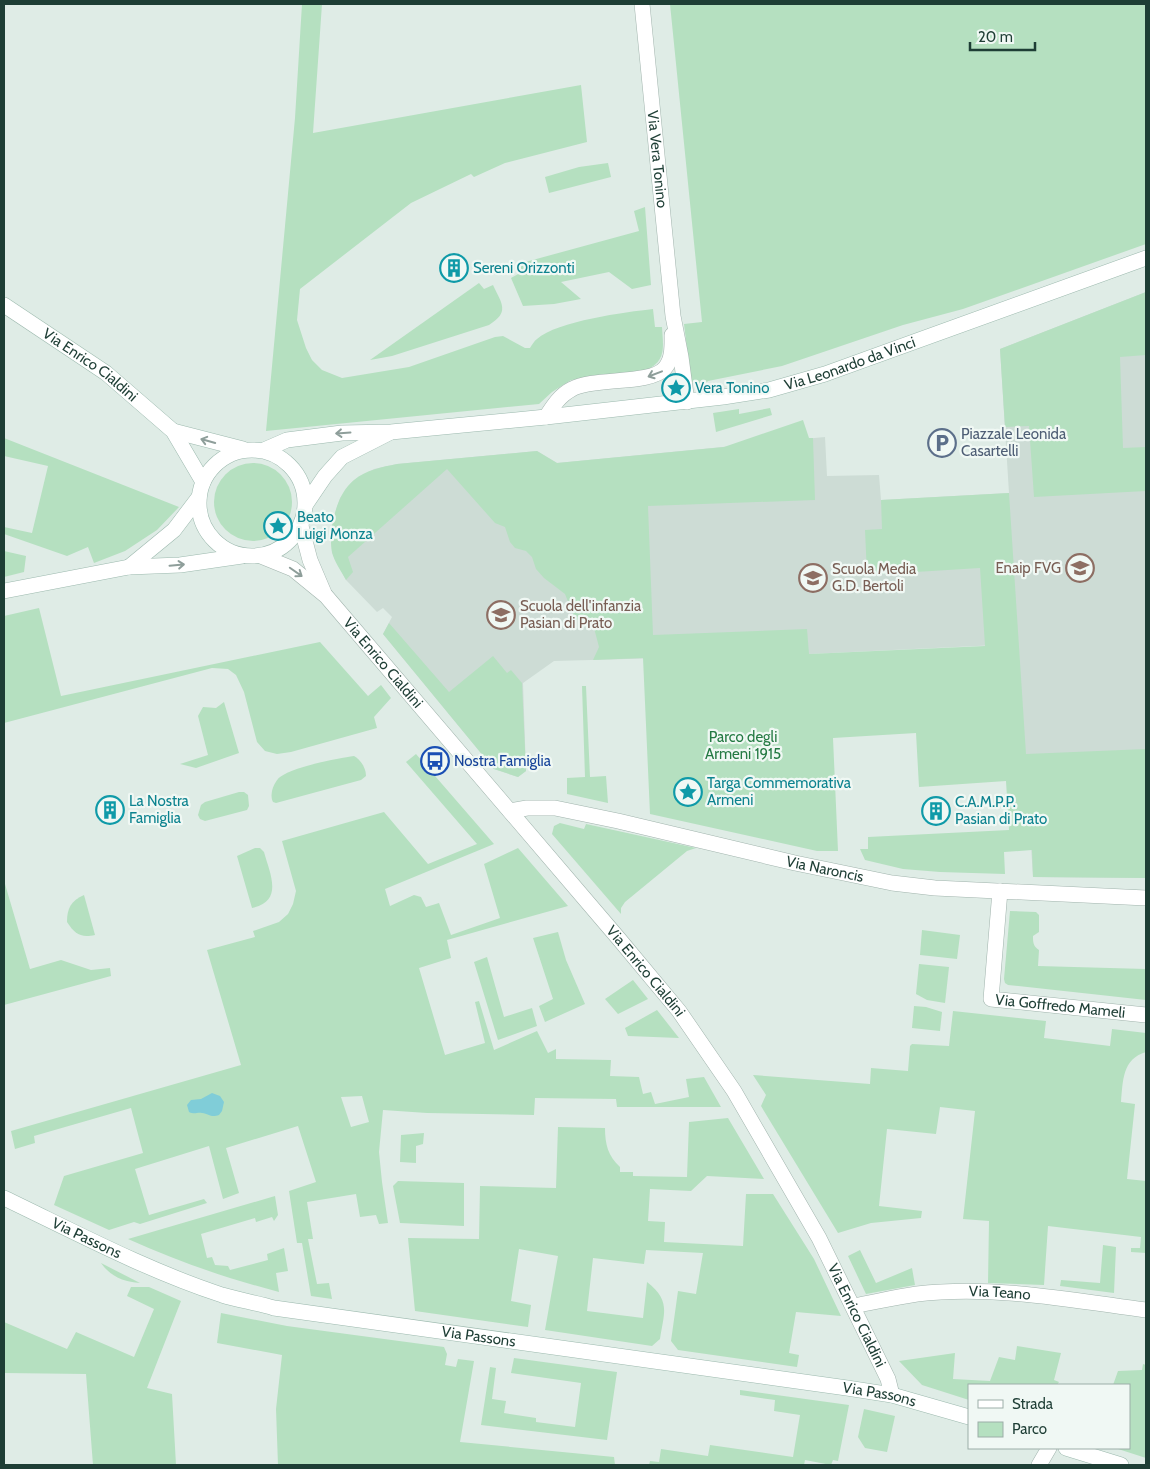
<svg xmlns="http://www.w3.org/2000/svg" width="1150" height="1469" viewBox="0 0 1150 1469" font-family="Cabin,sans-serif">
  <rect width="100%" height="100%" fill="#dfece6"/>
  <path fill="#cddcd5" d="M1146,292V878L1033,877L1018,644L809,654L554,661L523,683L526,771L518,777L494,769L383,634L392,617L383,608L377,612L346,580L332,553L331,536L333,520L340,498L353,481L374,469L397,464L537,451L557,463L825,437L827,476L879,475L881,500L1009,493L1000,349Z"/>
  <g fill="#b5e0c0" fill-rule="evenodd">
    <path d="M302,4H322L313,133L581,85L587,142L505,163L474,177L471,174L411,203L300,289L297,320L306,348L312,360L322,370L342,378L409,367L495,337L503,336L525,348H530C532,345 534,341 537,339C557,321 626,312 653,309L655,327H662C663,346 667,361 646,370L571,380L552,392L539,404L266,431L295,118Z"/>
    <path d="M670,4H1146V244L963,309L903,325L782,366L708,381L703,386L696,385L691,381L684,324L702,322Z"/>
    <path d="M608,163L611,177L549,193L545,177L579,167Z"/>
    <path d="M645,207L651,285L632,289L609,272L561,282L581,299L554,304L523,306L511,278L520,273L518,264L639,231L634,211Z"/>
    <path d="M479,283L484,289L493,285C502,304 510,312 489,325L392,356L370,360Z"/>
    <path d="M1146,292V355L1120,357L1123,448L1146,447V491L1034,497L1029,426L1005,427L1000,349Z"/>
    <path d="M770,408L772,415L716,432L713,413L739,409V414Z"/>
    <path d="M803,420L809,438H813L815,500L648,506L653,635L807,629L809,654L985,646L980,568L867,575L865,530L882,529L881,500L1009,493L1026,754L1146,749V878L1033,877L1032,850L1004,852L1005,874L940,872L903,869L865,860L860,849H868V837L1009,830L1006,781L919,787L916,733L833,738L838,851H817L650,814L643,658L593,660L599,647L594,628L584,621L575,619L565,594L544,578L536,569L532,557L526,551L515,548L510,542L505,527L495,523L447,469L348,557L353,572L346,580C341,571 334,561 332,552C328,531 336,494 354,480C366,470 382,467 397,464L537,451L557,463L724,447Z"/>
    <path d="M4,438L179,507L157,530L125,551L94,563L88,547L67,556L4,534V527L32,533L48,466L4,456Z"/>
    <circle cx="253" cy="502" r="39"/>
    <path d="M4,551L26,556L24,572L4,577Z"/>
    <path d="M39,608L61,696L320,642L368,696L381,685L391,698L374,717L377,728L291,752L277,754L265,751L257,742L244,692L236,675L228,669L212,668L4,723V616Z"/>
    <path d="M389,623L449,692L493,656L507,673L511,670L522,683L526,771L518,777L494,769L383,634Z"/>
    <path d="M582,686H586L590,777L606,776L608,803L567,794V778L585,777Z"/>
    <path d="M224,702L239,753L196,768L180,764L208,755L198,716L203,707L216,708Z"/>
    <path d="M416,754L494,844L385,889L390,906L414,895L421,897L426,907L439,903L451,935L500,918L484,864L518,848L568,906L447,940L451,958L419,968L445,1055L485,1043L475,1002L479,1001L494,1050L537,1031L548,1053L556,1049V1059L611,1060L610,1076L639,1077L643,1094L651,1092L655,1104L689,1097L686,1079L704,1077L721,1107H617L616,1099L535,1098L534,1115L427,1113L383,1110L379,1152L382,1182L388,1223L379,1224L376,1215L360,1217L356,1194L307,1202L313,1239H308L317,1284L329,1283L332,1299L311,1296L302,1243H297L289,1191L316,1182L298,1126L226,1148L239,1193L223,1199L209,1146L135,1169L149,1215L204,1199L207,1203L140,1224L134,1222L109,1230L54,1205L64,1176L143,1153L131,1108L34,1136L35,1143L15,1149L11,1131L241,1065L207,950L255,937L253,931L279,922L288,914L293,904L296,891L282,841L384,812L428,864L477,844L406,762ZM362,1096L369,1122L351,1127L341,1097Z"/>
    <path d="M354,756C361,760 366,768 366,776L361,780L276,803L273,802C269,794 274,782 280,777C293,767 338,758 354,756Z"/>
    <path d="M239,792H244L248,795L249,806L247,810L205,821L200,819L198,815L201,805L205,802Z"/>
    <path d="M560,823L584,829L586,824L696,848L687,851L625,902L621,908V914L552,834L554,826Z"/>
    <path d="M255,848H260L264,852C270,874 284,901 252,908L237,856Z"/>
    <path d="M5,884L30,969L61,960L91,970L110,968L111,976L4,1005V885Z"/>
    <path d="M84,895L95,935C80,938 75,934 67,922C67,908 71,901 84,895Z"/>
    <path d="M1010,911L1036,912L1039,915V932L1033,936C1033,942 1033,946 1039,950L1038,966L1146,969V1000L1008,985L1005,983L1004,979Z"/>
    <path d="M922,930L960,935L957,959L920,955Z"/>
    <path d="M558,932L566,960L585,1004L545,1022L539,1006L553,999L533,938Z"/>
    <path d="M487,957L504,1017L532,1008L537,1026L498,1040L474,962Z"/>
    <path d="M919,964L949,967L945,1003L927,1000L916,994Z"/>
    <path d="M633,980L648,999L618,1014L605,999Z"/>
    <path d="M914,1006L926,1007L942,1012L940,1031L912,1028Z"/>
    <path d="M657,1010L679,1038L628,1036L625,1028Z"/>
    <path d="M953,1011L1046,1021L1044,1038L1110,1046L1112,1029L1146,1033V1052C1122,1059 1123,1081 1121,1102L1135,1104L1127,1179L1146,1181V1253L1131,1252V1248H1140L1141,1237L1048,1226L1044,1285L988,1283L989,1221L963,1219L975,1111L940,1107L936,1134L887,1129L879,1206L922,1211L921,1218L871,1223L838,1233L761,1106L766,1095L753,1075L870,1084L871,1068L908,1071L910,1046L912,1044L949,1046Z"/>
    <path d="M728,1118L764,1179L707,1176L691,1191L650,1189L648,1221L665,1222L664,1242L743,1246L746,1194H773L814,1259L841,1316L796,1312L789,1353L799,1355L797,1367L678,1350L671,1341L678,1291L696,1294L703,1253L646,1250L644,1264L593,1258L587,1311L643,1318L647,1282C671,1301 664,1312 660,1339L652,1346L545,1330L558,1256L519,1249L511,1301L531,1305L528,1327L415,1311L408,1238L479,1239L480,1186L556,1188L558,1127L605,1128C605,1144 608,1156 620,1167V1172H633V1176L687,1177L689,1122Z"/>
    <path d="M424,1133L423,1144L416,1146V1163L400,1162L401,1135Z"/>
    <path d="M398,1181L464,1183V1226L400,1223L393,1186Z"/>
    <path d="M275,1196L278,1215L274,1221L272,1217L256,1222L255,1218L201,1234L207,1258L212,1257L215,1265L228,1266L230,1270L268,1260L267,1254L284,1248L288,1271L276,1273L279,1292C226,1278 179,1262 128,1239Z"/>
    <path d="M1103,1245L1116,1247L1114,1293L1060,1286L1061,1280L1100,1283Z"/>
    <path d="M860,1250L876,1283L912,1268L915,1285L866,1294L848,1256Z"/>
    <path d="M101,1263L140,1283C124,1282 111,1277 101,1263Z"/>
    <path d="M131,1287H149L181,1301L147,1388L172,1394L176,1465H93L86,1374L4,1373V1322L67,1349L76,1332L134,1357L154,1309L127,1296Z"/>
    <path d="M221,1313L287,1326L444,1347L447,1354L445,1365L456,1367L458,1359L474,1361L460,1442L614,1457L615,1465H278L276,1409L282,1355L217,1343Z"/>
    <path d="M1017,1346L1061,1353L1054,1380L1059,1382L1057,1385H969V1400L922,1385L899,1361L955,1353L953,1379L990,1381L999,1357L1015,1360Z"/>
    <path d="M514,1358L617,1372L607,1440L481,1425L490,1367L496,1368L492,1399L506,1401L504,1413L536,1418V1422L575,1427L581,1383L511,1373Z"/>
    <path d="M1143,1364L1146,1365V1458L1115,1448H1129V1385H1113L1118,1371L1142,1370Z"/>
    <path d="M740,1390L849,1405L838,1461L833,1460L831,1465L805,1460L804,1465H649L650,1461L659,1462L661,1449L708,1456L710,1445L793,1457L800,1415L774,1411L775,1400L740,1395Z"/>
    <path d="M864,1409L895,1416L887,1452L865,1448L858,1437Z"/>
  </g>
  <path fill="#80cdd8" d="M212,1093L220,1096L224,1102L222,1111L219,1115C211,1118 209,1114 202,1113C197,1112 195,1115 189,1112L187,1105L191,1100L201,1099Z"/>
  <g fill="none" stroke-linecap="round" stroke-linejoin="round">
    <defs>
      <g id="street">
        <path id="s1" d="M642,4L673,316L681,357L687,402"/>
        <path d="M546,417C553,406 560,395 572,389C594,377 651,385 665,368C673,359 672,345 672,335"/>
        <path d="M301,526L310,560L324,593"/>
        <path id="s2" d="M261,556L293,569L326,596L619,939L679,1011L734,1091L819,1238L888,1379L892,1395"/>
        <path id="s3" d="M510,811L527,808H555L618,821L795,863L892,883L935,888L1146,898"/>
        <path id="s4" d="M1000,891L991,999L1146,1015"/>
        <path id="s5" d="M853,1306C875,1302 896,1297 917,1294C993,1285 1071,1300 1146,1310"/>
        <path d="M1039,1465L1049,1448"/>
      </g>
      <g id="secondary">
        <path id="s6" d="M4,305L106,373L173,431L203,482"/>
        <path d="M173,431L243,449"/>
        <circle cx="252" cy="503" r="53"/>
        <path id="s7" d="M264,450L287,440L342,433L391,432L546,417L723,397L769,390L825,374L1146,258"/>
        <path d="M306,504L325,476L342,457L389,433"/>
        <path d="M129,567L174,530L199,497"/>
        <path d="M4,591L129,567L180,565L242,556"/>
        <path id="s8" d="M4,1198C75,1232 146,1270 222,1295C239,1300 257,1303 274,1308L847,1388L892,1395L969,1417"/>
        <path d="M1066,1448L1121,1465"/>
      </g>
    </defs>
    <use href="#street" stroke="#a1b4ad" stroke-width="16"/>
    <use href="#secondary" stroke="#9cb9ae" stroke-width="16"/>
    <use href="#street" stroke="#fff" stroke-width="15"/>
    <use href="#secondary" stroke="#fff" stroke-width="15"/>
  </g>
  <defs><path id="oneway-shaft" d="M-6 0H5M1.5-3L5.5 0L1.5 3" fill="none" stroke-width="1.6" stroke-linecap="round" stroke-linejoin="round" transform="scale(1.25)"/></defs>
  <g stroke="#8e9e9a">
    <use href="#oneway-shaft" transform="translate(655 374) rotate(159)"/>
    <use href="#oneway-shaft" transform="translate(343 433) rotate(176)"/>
    <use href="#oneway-shaft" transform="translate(208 441) rotate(-164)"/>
    <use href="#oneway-shaft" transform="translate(177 565) rotate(-5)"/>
    <use href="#oneway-shaft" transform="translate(296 572) rotate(35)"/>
  </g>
  <defs>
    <symbol id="building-ring" viewBox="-11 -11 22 22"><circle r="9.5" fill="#f0f8f4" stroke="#0f9aa8" stroke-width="1.5"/><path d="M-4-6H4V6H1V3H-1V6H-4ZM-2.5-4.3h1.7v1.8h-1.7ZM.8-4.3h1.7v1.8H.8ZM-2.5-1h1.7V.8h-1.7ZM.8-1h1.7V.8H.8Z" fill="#0f9aa8"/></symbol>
    <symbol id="sight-ring" viewBox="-11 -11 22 22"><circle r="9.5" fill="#f0f8f4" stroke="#0f9aa8" stroke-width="1.5"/><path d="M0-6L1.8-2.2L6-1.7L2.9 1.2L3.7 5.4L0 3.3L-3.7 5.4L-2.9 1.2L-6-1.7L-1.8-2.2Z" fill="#0f9aa8"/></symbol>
    <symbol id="parking-ring" viewBox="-11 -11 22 22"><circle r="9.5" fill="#f0f8f4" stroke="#5c6f8a" stroke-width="1.5"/><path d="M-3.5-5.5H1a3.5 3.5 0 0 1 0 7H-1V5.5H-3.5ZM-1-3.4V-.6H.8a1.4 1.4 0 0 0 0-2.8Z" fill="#5c6f8a"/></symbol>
    <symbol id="school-ring" viewBox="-11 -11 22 22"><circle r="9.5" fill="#f0f8f4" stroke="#8d6e63" stroke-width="1.5"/><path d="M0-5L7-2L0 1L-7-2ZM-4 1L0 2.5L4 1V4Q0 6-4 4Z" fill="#8d6e63"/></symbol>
    <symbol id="bus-ring" viewBox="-11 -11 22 22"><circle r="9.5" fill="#f0f8f4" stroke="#1a4fb4" stroke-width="1.5"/><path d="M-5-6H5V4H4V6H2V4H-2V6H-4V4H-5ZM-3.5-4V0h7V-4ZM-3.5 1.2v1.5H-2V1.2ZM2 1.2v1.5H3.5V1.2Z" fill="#1a4fb4"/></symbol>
  </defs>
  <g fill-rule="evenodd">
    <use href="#building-ring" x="438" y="252" width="32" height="32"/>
    <use href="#sight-ring" x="660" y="372" width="32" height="32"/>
    <use href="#parking-ring" x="926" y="427" width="32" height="32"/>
    <use href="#sight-ring" x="262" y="510" width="32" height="32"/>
    <use href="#school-ring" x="1064" y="552" width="32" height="32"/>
    <use href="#school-ring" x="797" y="562" width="32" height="32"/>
    <use href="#school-ring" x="485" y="599" width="32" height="32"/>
    <use href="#bus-ring" x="419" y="745" width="32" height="32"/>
    <use href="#sight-ring" x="672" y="776" width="32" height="32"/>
    <use href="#building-ring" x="94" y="794" width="32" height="32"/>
    <use href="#building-ring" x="920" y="795" width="32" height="32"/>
  </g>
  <g text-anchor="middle" stroke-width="4.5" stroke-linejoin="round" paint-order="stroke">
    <g font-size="15" fill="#1e3e35" stroke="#f0f8f4">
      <text dy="5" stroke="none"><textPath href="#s1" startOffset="156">Via Vera Tonino</textPath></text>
      <text dy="5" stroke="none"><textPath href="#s7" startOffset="595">Via Leonardo da Vinci</textPath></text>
      <text dy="5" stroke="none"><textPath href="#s6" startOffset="105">Via Enrico Cialdini</textPath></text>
      <text dy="5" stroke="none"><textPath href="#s2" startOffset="165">Via Enrico Cialdini</textPath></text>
      <text dy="5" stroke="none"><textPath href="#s3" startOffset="322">Via Naroncis</textPath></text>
      <text dy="5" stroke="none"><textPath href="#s2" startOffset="570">Via Enrico Cialdini</textPath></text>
      <text dy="5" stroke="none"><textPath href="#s4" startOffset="178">Via Goffredo Mameli</textPath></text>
      <text dy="5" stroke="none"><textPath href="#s8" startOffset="92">Via Passons</textPath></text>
      <text dy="5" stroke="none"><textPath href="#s5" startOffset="148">Via Teano</textPath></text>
      <text dy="5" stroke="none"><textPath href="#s2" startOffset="975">Via Enrico Cialdini</textPath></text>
      <text dy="5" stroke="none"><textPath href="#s8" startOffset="499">Via Passons</textPath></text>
      <text dy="5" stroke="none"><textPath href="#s8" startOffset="904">Via Passons</textPath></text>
    </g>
    <g font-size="15" fill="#0d838f" stroke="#f0f8f4" text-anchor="start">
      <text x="473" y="273">Sereni Orizzonti</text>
      <text x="695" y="393">Vera Tonino</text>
      <text x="297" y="522">Beato<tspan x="297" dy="17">Luigi Monza</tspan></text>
      <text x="707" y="788">Targa Commemorativa<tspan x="707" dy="17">Armeni</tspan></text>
      <text x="129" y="806">La Nostra<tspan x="129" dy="17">Famiglia</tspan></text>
      <text x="955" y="807">C.A.M.P.P.<tspan x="955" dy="17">Pasian di Prato</tspan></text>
    </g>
    <g font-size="15" fill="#4e5e75" stroke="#f0f8f4" text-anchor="start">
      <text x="961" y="439">Piazzale Leonida<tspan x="961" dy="17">Casartelli</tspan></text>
    </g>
    <g font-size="15" fill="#785e54" stroke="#f0f8f4" text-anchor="start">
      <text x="1061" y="573" text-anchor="end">Enaip FVG</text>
      <text x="832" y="574">Scuola Media<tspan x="832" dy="17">G.D. Bertoli</tspan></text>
      <text x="520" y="611">Scuola dell'infanzia<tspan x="520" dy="17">Pasian di Prato</tspan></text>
    </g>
    <g font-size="15" fill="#247a43" stroke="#f0f8f4">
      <text x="743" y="742">Parco degli<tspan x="743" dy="17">Armeni 1915</tspan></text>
    </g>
    <g font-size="15" fill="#164399" stroke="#f0f8f4" text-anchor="start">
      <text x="454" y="766">Nostra Famiglia</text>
    </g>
  </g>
  <rect width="1150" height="1469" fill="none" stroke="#1e3e35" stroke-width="10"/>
  <rect x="968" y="1384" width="162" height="65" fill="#f0f8f4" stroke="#9caea8"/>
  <rect x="978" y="1400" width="25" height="8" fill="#ffffff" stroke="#9caea8"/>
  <text x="1012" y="1409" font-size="15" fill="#1e3e35">Strada</text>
  <rect x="978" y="1422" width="25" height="15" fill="#b5e0c0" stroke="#9caea8"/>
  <text x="1012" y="1434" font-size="15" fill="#1e3e35">Parco</text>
  <path d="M970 42v8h65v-8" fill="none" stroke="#1e3e35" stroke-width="2.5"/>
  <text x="978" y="42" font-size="15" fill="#1e3e35" stroke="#f0f8f4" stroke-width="4" paint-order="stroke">20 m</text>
</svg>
